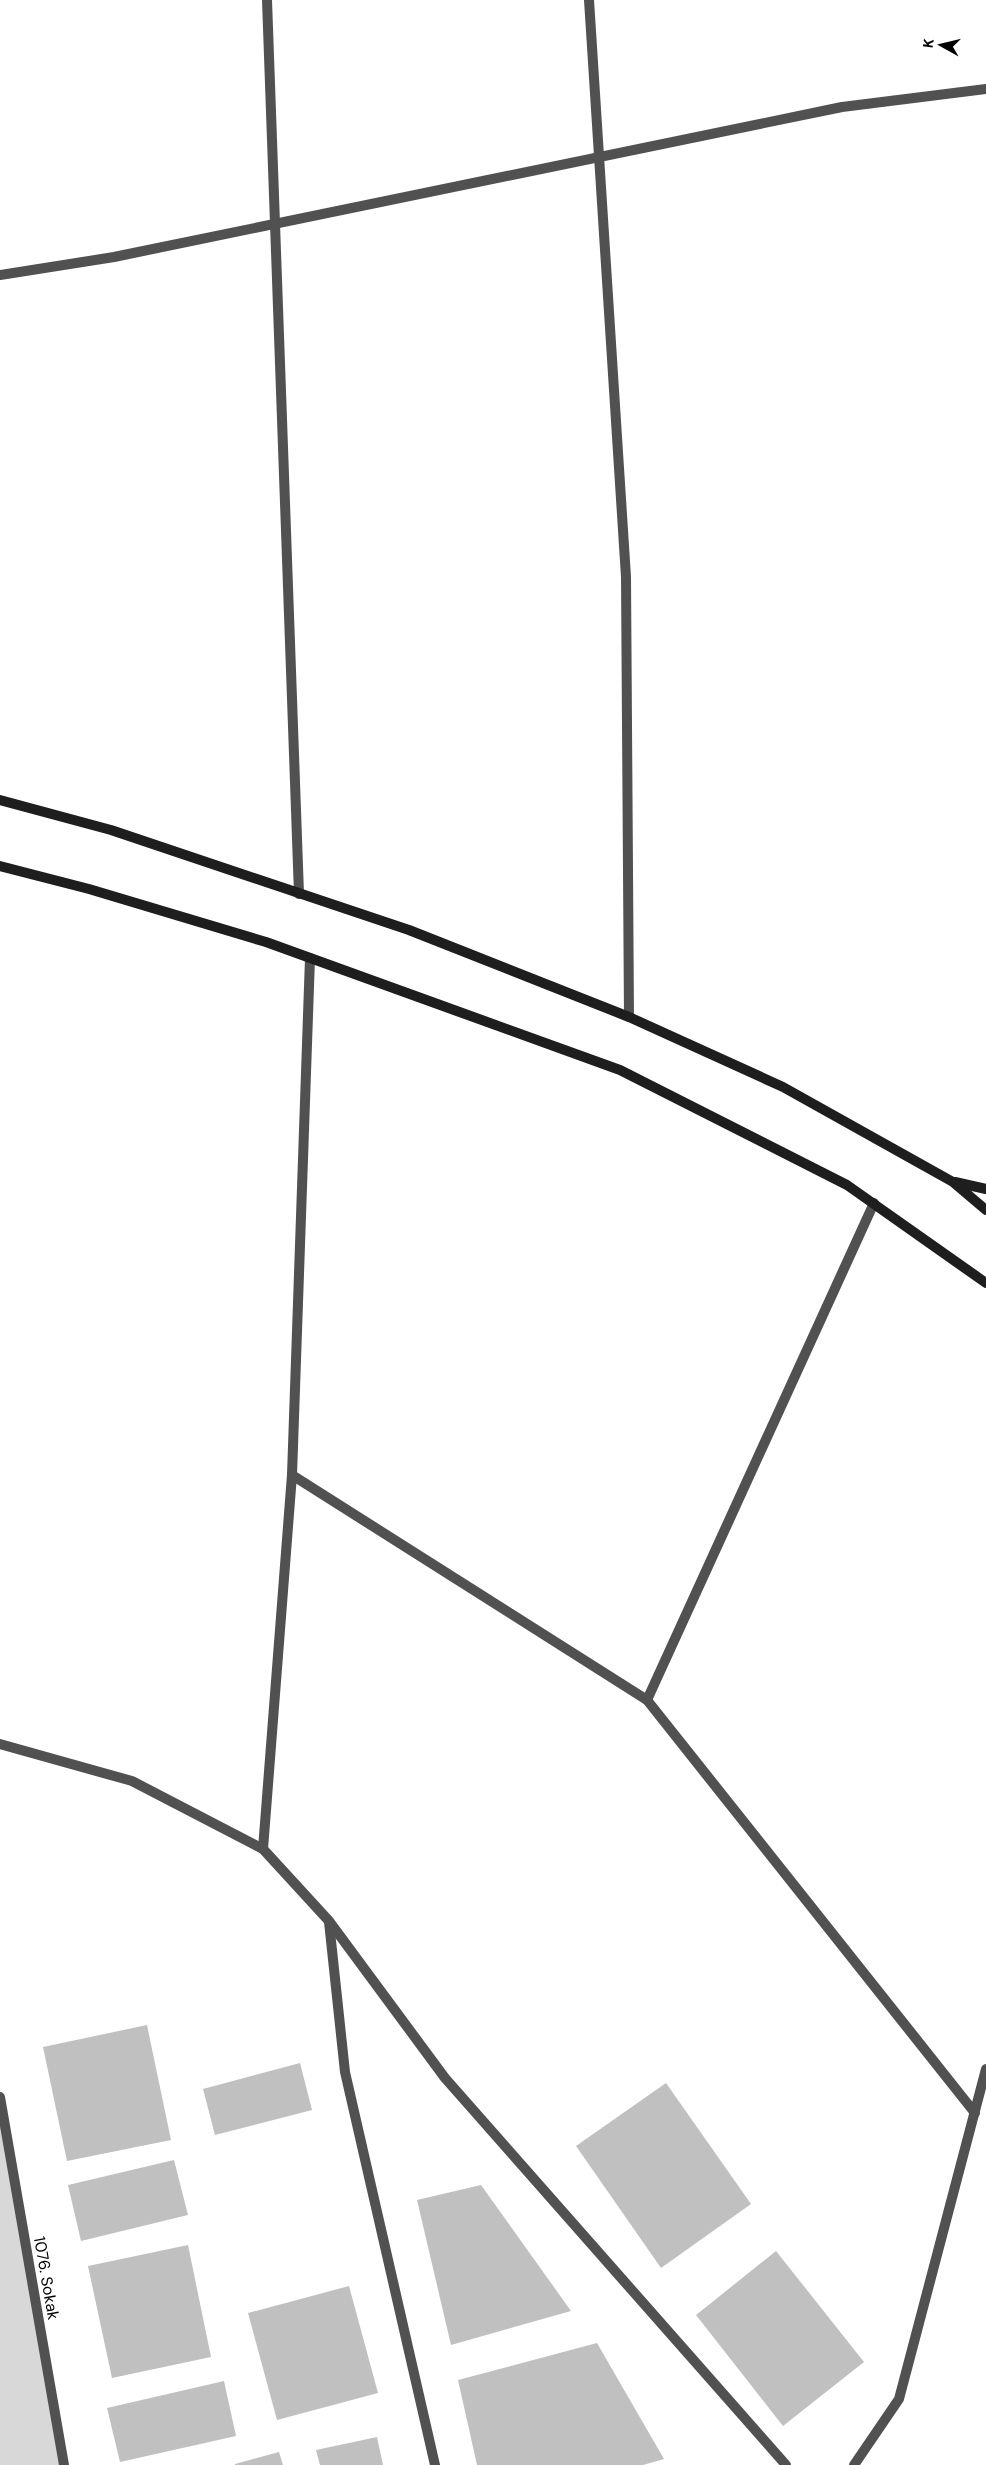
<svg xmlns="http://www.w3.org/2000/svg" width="986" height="2465" viewBox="0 0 986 2465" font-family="'DM Sans',sans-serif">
  <rect width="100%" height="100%" fill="#fff"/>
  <path fill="#d8d8d8" d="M0,2097L64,2465H0Z"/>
  <g fill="#c0c0c0">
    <path d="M147,2025L171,2140L67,2161L43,2047Z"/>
    <path d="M300,2063L312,2110L215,2135L203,2089Z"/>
    <path d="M666,2083L751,2204L661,2268L576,2146Z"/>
    <path d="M174,2160L188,2215L81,2241L68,2185Z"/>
    <path d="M481,2185L571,2311L451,2345L417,2200Z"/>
    <path d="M188,2245L211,2357L112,2378L88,2266Z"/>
    <path d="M776,2251L864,2362L783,2426L696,2315Z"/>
    <path d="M349,2286L378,2393L277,2420L248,2313Z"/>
    <path d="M597,2343L664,2459L643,2465H477L458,2380Z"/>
    <path d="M224,2381L236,2436L120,2462L107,2408Z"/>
    <path d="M377,2437L383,2465H320L316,2450Z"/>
    <path d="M279,2452L283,2465H235V2464Z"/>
  </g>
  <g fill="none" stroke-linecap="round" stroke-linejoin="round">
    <g stroke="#515151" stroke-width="10">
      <path d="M267,0L299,894"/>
      <path d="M589,0L626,577L629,1017"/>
      <path d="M0,275L114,257L842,107L986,89"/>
      <path d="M292,1475L647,1700L975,2113"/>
      <path d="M647,1700L874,1203"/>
      <path d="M0,1744L132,1781L263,1849L329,1921L445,2078L786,2465"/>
      <path d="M263,1849L292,1475L310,958"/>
      <path d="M329,1922L345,2072L435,2465"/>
      <path d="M0,2097L64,2465"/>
      <path d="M854,2465L899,2399L986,2069"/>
    </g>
    <g stroke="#1e1e1e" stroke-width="10">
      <path d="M0,800L111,830L409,930L629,1017L783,1087L953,1182L986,1210"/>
      <path d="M0,866L89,889L266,942L620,1070L847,1185L986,1283"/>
      <path d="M955,1182L986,1189"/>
    </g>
  </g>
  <g text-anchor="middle" stroke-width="5" stroke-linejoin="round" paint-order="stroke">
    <g font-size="16" fill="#000" stroke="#fff">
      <text transform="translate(47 2278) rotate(80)" y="6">1076. Sokak</text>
    </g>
  </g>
  <g transform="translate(941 45) rotate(278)" stroke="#ffffff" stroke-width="4" paint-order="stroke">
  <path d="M0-4L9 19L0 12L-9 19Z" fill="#000000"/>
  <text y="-8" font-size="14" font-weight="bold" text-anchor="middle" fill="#000000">K</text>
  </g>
</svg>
